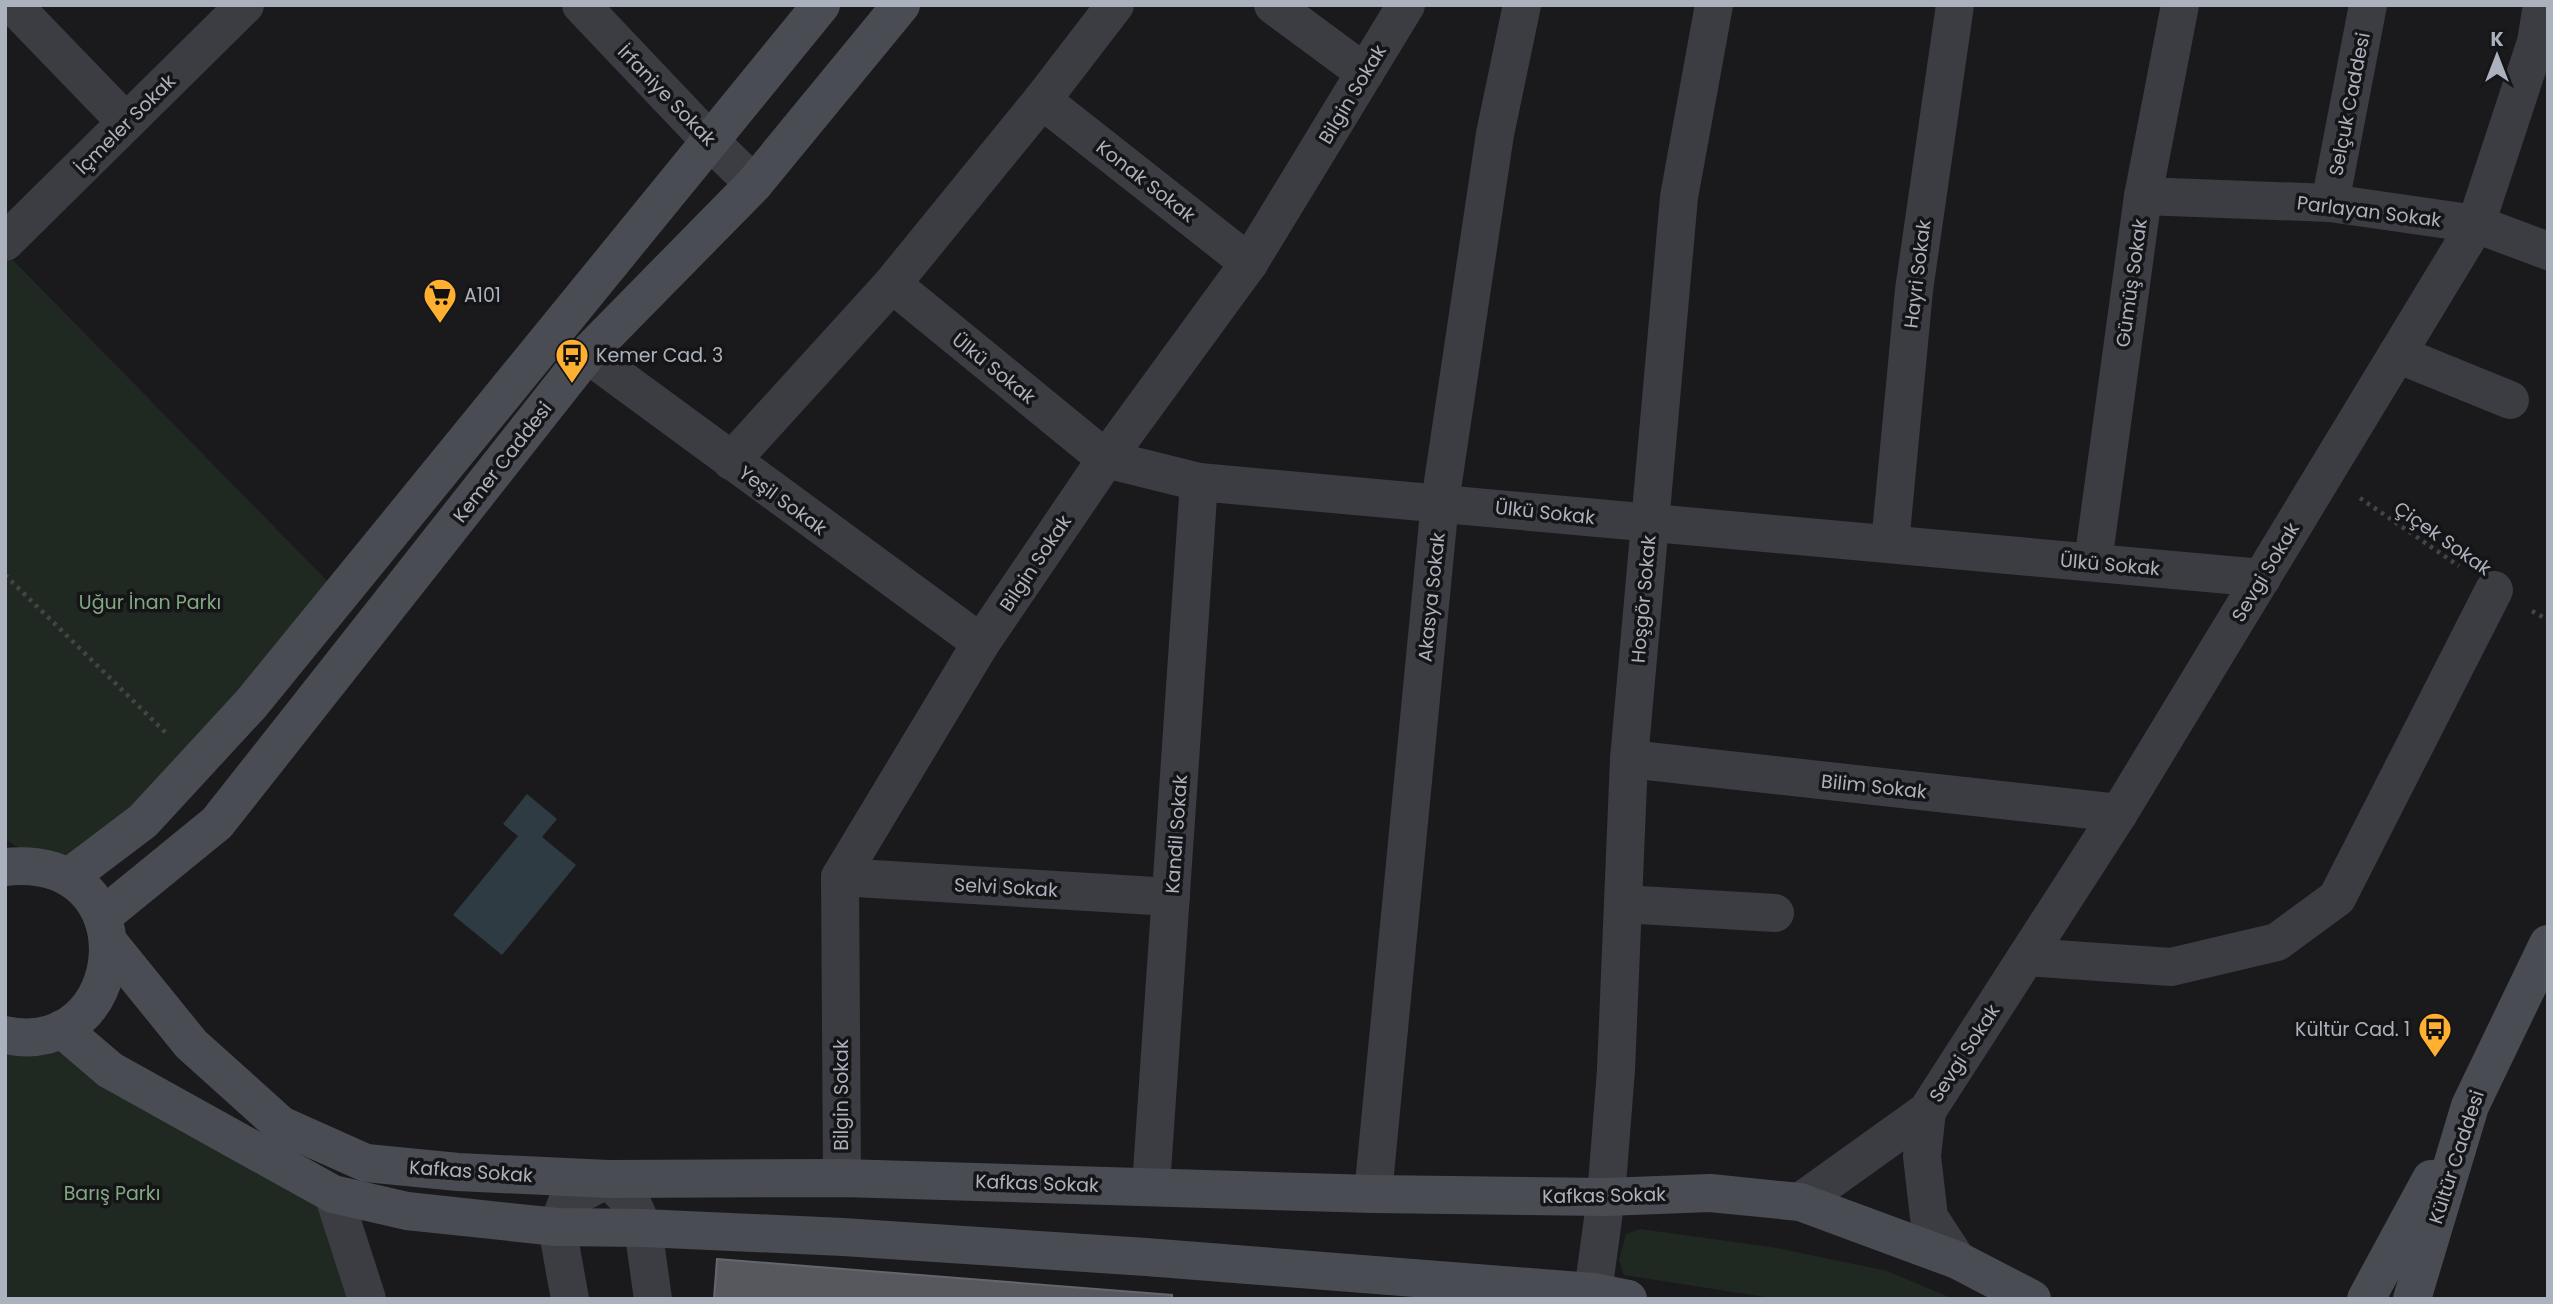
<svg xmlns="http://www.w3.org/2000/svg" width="2553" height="1304" viewBox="0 0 2553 1304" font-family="Poppins,sans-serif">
  <rect width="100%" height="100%" fill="#1a1a1d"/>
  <g fill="#202921">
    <path d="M5,252L340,594L251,704L55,871L5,839Z"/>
    <path d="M5,1035L42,1036L333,1194L367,1299H5Z"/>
    <path d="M1640,1229L1777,1248L1887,1271L1954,1299H1778L1624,1275L1619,1260L1626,1234Z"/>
  </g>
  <path fill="#2f3b43" d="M527,794L557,819L542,837L576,865L502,955L453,915L518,836L503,824Z"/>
  <path fill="#56585e" stroke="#63666c" stroke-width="2" d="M717,1259L1172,1295V1299H714Z"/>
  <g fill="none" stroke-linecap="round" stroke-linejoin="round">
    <g stroke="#414449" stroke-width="4.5" stroke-dasharray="3.5 5" stroke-linecap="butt">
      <path d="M2360,498L2459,566"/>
      <path d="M5,575L167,734"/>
      <path d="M2532,611L2548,620"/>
    </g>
    <g stroke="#3b3d42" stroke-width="38">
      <path d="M13,5L126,122"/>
      <path d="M581,5L711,142L754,184"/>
      <path d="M1273,5L1365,73"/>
      <path d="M1042,100L1249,263"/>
      <path d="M2143,196L2330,203L2476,224L2548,251"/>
      <path d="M2330,203L2368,5"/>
      <path d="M5,242L245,5"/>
      <path d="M892,284L1106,459L1199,482L2262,578"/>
      <path d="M587,354L981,643"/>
      <path d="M2397,354L2510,400"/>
      <path d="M731,461L892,284L1042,100L1115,5"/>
      <path d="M1890,544L1914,290L1955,5"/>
      <path d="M2093,562L2143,196L2180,5"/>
      <path d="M1629,759L2119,813"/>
      <path d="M840,877L1171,897"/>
      <path d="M1623,904L1775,913"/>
      <path d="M2026,957L2171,967L2277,942L2337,898L2494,590"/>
      <path d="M1927,1111L1922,1156L1929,1217L1957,1260"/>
      <path d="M842,1178L840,877L981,643L1106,459L1249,263L1406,5"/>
      <path d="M1151,1186L1199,482"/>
      <path d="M333,1194L367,1299"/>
      <path d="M1373,1194L1440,502L1495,134L1522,5"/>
      <path d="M1800,1202L1927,1111L2119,813L2476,224L2536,42L2542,5"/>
      <path d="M1593,1292L1606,1197L1616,1070L1629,759L1679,197L1714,5"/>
      <path d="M570,1299L557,1227L568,1200L608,1179L632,1203L643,1228L653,1299"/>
    </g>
    <g stroke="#494c52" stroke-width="38">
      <path d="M5,867C153,851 131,1062 5,1035"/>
      <path d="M69,877L143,821L251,704L821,5"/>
      <path d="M103,916L217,823L587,354L754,184L901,5"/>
      <path d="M110,944L191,1044L281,1125L366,1163L458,1172L608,1179L842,1178L1373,1194L1606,1197L1710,1193L1800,1202L1957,1260L2032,1299"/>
      <path d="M62,1029L110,1070L333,1194L407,1211L557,1227L643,1228L843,1237L1146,1257L1593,1292L1628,1299"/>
      <path d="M2366,1299L2431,1179"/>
      <path d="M2412,1299L2470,1106L2548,944"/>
    </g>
  </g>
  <defs>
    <symbol id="supermarket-pin" viewBox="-11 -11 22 30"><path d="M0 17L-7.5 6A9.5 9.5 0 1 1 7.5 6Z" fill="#ffb031" stroke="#151518"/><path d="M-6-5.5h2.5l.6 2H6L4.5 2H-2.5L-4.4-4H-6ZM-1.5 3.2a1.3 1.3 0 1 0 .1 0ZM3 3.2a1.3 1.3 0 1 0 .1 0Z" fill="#111"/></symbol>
    <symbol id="bus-pin" viewBox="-11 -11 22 30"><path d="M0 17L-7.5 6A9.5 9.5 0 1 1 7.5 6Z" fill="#ffb031" stroke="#151518"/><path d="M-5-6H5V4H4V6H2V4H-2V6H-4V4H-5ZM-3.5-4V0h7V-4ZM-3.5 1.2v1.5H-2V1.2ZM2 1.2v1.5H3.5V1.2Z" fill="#111"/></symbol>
  </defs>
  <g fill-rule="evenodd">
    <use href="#supermarket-pin" x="421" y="276" width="38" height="52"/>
    <use href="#bus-pin" x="553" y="336" width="38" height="52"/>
    <use href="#bus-pin" x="2416" y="1010" width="38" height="52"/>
  </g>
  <g text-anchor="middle" stroke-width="7" stroke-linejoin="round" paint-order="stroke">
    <g font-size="19" fill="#acb2bd" stroke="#151518">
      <text transform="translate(1352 94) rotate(-59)" y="7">Bilgin Sokak</text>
      <text transform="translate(667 95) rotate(46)" y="7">İrfaniye Sokak</text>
      <text transform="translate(2349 104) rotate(-79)" y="7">Selçuk Caddesi</text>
      <text transform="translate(125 124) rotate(-45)" y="7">İçmeler Sokak</text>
      <text transform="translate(1146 181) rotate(38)" y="7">Konak Sokak</text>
      <text transform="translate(2369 211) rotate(7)" y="7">Parlayan Sokak</text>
      <text transform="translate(1917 274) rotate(-83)" y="7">Hayri Sokak</text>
      <text transform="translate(2131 283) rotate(-82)" y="7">Gümüş Sokak</text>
      <text transform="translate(994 368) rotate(39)" y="7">Ülkü Sokak</text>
      <text transform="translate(502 462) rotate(-52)" y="7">Kemer Caddesi</text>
      <text transform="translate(783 500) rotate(36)" y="7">Yeşil Sokak</text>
      <text transform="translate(1545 512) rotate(6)" y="7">Ülkü Sokak</text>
      <text transform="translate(2443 538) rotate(35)" y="7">Çiçek Sokak</text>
      <text transform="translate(1035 563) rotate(-56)" y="7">Bilgin Sokak</text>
      <text transform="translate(2110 564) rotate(5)" y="7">Ülkü Sokak</text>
      <text transform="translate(2265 572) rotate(-59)" y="7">Sevgi Sokak</text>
      <text transform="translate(1431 597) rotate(-84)" y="7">Akasya Sokak</text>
      <text transform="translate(1643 599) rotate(-85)" y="7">Hoşgör Sokak</text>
      <text transform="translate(1874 786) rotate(6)" y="7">Bilim Sokak</text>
      <text transform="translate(1176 834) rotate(-86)" y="7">Kandil Sokak</text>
      <text transform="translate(1006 887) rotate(3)" y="7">Selvi Sokak</text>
      <text transform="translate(1964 1053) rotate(-57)" y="7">Sevgi Sokak</text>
      <text transform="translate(841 1095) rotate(-90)" y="7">Bilgin Sokak</text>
      <text transform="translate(2456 1157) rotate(-72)" y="7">Kültür Caddesi</text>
      <text transform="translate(471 1171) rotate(4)" y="7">Kafkas Sokak</text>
      <text transform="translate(1037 1183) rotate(2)" y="7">Kafkas Sokak</text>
      <text transform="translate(1604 1195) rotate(-1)" y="7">Kafkas Sokak</text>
    </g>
    <g font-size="19" fill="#acb2bd" stroke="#151518" text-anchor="start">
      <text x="464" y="302">A101</text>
      <text x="596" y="362">Kemer Cad. 3</text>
      <text x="2410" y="1036" text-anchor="end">Kültür Cad. 1</text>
    </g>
    <g font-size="19" fill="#82a983" stroke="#151518">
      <text x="150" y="609">Uğur İnan Parkı</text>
      <text x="112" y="1200">Barış Parkı</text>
    </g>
  </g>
  <rect width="2553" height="1304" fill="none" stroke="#acb2bd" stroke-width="14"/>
  <g transform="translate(2497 56)" stroke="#151518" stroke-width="5" paint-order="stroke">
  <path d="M0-5L12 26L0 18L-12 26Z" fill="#acb2bd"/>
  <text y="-10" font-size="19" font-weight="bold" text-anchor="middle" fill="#acb2bd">K</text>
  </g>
</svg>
